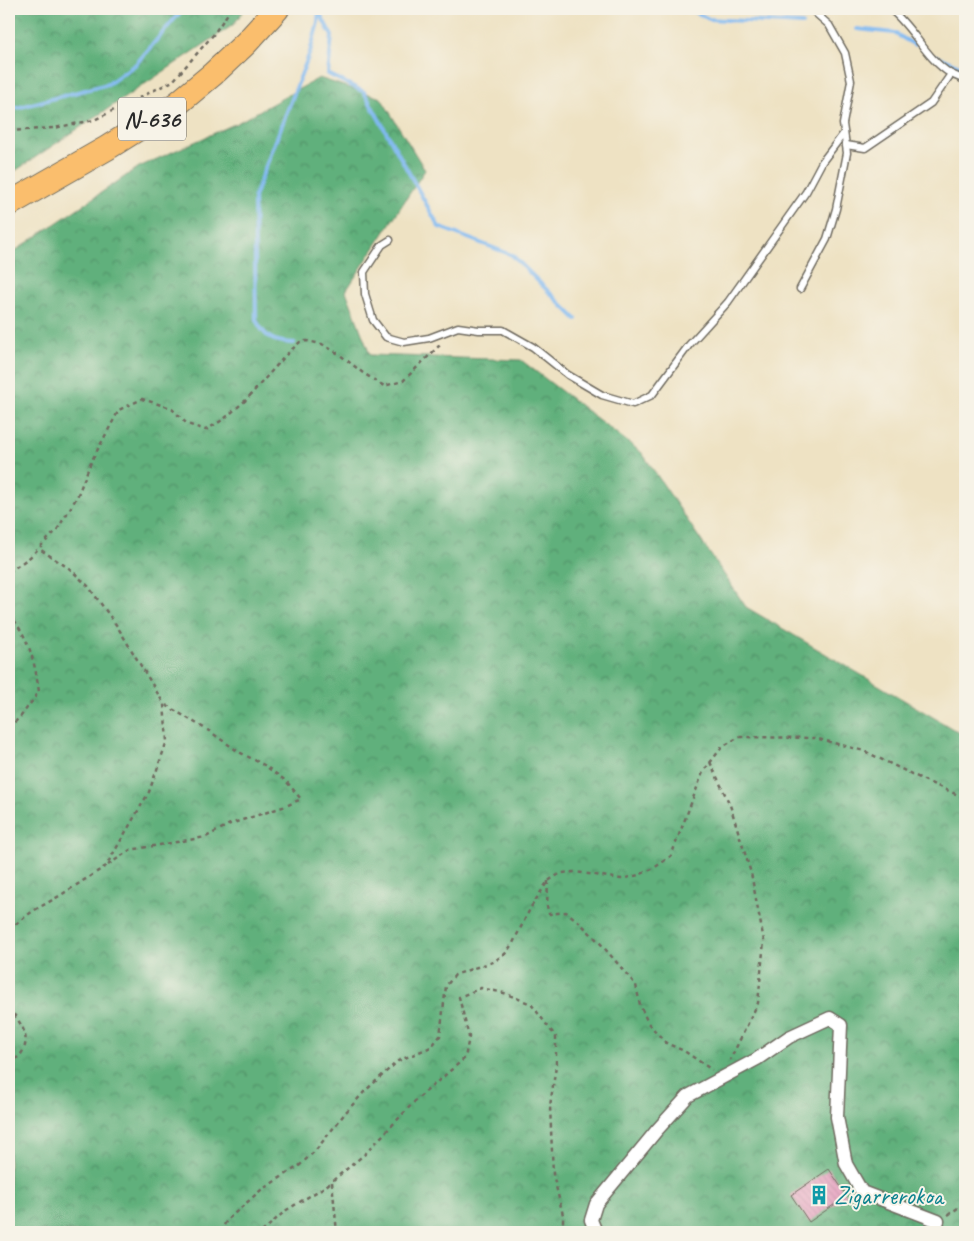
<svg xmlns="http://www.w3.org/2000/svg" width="974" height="1241" viewBox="0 0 974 1241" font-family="Caveat,sans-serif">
  <defs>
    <pattern id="forest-crowns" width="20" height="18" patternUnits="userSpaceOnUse" patternTransform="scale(1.25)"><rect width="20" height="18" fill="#60b07c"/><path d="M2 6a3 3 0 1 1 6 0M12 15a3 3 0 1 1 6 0" fill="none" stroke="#4f8f66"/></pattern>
    <pattern id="building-back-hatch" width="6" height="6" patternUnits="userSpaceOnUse" patternTransform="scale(1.25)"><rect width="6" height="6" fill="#e494ba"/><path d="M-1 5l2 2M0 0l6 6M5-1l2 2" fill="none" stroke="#b97997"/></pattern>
  </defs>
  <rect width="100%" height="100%" fill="#f7f3e8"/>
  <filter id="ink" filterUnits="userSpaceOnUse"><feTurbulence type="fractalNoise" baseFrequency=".02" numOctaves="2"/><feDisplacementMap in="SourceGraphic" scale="10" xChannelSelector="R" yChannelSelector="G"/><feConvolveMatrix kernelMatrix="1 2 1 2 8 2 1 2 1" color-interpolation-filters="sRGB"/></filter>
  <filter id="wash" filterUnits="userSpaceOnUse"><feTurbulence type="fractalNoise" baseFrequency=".0096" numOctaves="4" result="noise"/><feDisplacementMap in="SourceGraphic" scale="20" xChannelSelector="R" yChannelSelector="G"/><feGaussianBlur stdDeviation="1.12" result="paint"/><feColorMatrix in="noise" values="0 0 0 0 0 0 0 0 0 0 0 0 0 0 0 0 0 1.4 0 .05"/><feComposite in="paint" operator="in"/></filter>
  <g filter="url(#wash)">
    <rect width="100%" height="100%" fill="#eee2c3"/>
    <g fill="url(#forest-crowns)" stroke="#466e54">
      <path d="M9,9H245L233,25L9,175Z"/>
      <path d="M319,78L381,98L425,170L346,291L370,355L521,360L642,453L746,607L965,736V1232H9V255L139,167L239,122Z"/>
    </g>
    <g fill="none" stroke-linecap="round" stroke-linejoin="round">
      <g stroke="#80b9f1" stroke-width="4">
        <path d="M689,9L709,19L802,24"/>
        <path d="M319,12L332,36L328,74L364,92L439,227L512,255L576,319"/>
        <path d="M857,29L894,33L915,45"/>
        <path d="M936,56L965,68"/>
        <path d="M9,110L108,84L136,64L183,9"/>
        <path d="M294,343C273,342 266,339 256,320L254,197L310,52L318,22L319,9"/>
      </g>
    </g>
    <g id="blocks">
      <path fill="url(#building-back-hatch)" d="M829,1169L847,1196L809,1222L791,1195Z"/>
    </g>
  </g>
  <g filter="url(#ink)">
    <use href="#blocks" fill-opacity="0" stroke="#6f6b60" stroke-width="1"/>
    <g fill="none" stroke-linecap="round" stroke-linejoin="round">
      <defs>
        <g id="lane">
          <path d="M890,9C914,28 925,58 951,74"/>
          <path d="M846,145L865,148L931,103L951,74L965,80"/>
          <path d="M390,240L382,245L364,272L365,294L373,320L386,337L404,342L429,338L458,327L479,330H503L533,347L568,375L602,395L633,404L652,395L689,345L728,302L806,192L822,162L844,133"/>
          <path d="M800,289L827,239L836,209L847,153L843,124L851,81L845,53L829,25L811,9"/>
        </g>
        <path id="street" d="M596,1232L591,1220L596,1204L657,1130L688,1096L757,1059L789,1037L830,1018L841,1025L837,1117L846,1164L862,1192L938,1221"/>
        <path id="highway" d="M9,204L107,148L177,104L213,74L246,43L277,9"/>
      </defs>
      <use href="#lane" stroke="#6f6b60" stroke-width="9"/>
      <use href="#street" stroke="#6f6b60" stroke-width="15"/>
      <use href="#highway" stroke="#6f6b60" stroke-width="26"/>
      <g stroke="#6f6b60" stroke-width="2.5" stroke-dasharray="4 4" stroke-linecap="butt">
        <path d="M9,131L54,128L94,120L173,81L213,35L231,9"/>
        <path d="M9,572L30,557L57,530L77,497L91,462L119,410L142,399L171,408L187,424L206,430L224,419L246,400L286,355L300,342L307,341L322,344L339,354L363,373L384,386L403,381L440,345"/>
        <path d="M9,614C29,637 35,662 39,692L21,716L9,728"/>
        <path d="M710,762L730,805L751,873L764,941L758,1003L730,1060"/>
        <path d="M108,865L130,850L206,837L230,824L286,806L301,799L286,781L264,765L239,752L209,731L164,704"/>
        <path d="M548,881L547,906L549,914L566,912L578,921L600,943L636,985L640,1005L648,1023L666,1043L684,1051L712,1070"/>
        <path d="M9,929L33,911L61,895L106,866L149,792L167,741L164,704L117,626L88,586L70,569L38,548"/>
        <path d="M9,1008C19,1021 33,1037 21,1054C18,1058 12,1061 9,1064"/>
        <path d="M332,1182L337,1232"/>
        <path d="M948,1215L965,1203"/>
        <path d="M220,1232L227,1220L261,1190L299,1166L316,1150L346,1112L365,1091L398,1061L431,1047L440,1036L446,986L455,975L474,968L493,962L505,954L513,943L531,907L548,881L561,873L576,872L621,879L639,875L654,868L671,856L703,772L722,747L739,737L815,738L864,751L928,782L965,798"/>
        <path d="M262,1232L285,1211L326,1186L365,1154L416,1100L465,1058L469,1037L459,997L481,988L504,993L531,1004L556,1037V1066L550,1106L553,1174L563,1215V1231"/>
      </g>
      <use href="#lane" stroke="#fff" stroke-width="6"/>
      <use href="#street" stroke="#fff" stroke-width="12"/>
      <use href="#highway" stroke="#fabe6d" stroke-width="24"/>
    </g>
  </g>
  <defs>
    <symbol id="building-bare" viewBox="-9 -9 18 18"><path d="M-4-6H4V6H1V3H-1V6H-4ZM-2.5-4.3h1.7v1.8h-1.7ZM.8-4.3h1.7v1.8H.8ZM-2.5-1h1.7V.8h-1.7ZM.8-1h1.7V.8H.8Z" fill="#0f9aa8" stroke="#f7f3e8" stroke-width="2.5" paint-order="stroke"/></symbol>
  </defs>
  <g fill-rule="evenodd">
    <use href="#building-bare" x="805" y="1181" width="28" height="28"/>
  </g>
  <g text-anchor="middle" stroke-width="4" stroke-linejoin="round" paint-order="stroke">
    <rect fill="#f7f3e8" stroke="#686764" stroke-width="1" x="118" y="97.5" width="68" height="43" rx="4"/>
    <g font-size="24" font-weight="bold" fill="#2b2b2b">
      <text x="152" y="127">N-636</text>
    </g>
    <g font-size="25" fill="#0d838f" stroke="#f7f3e8" text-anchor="start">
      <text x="834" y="1204">Zigarrerokoa</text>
    </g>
  </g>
  <rect width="974" height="1241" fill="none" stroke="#f7f3e8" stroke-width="30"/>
</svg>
